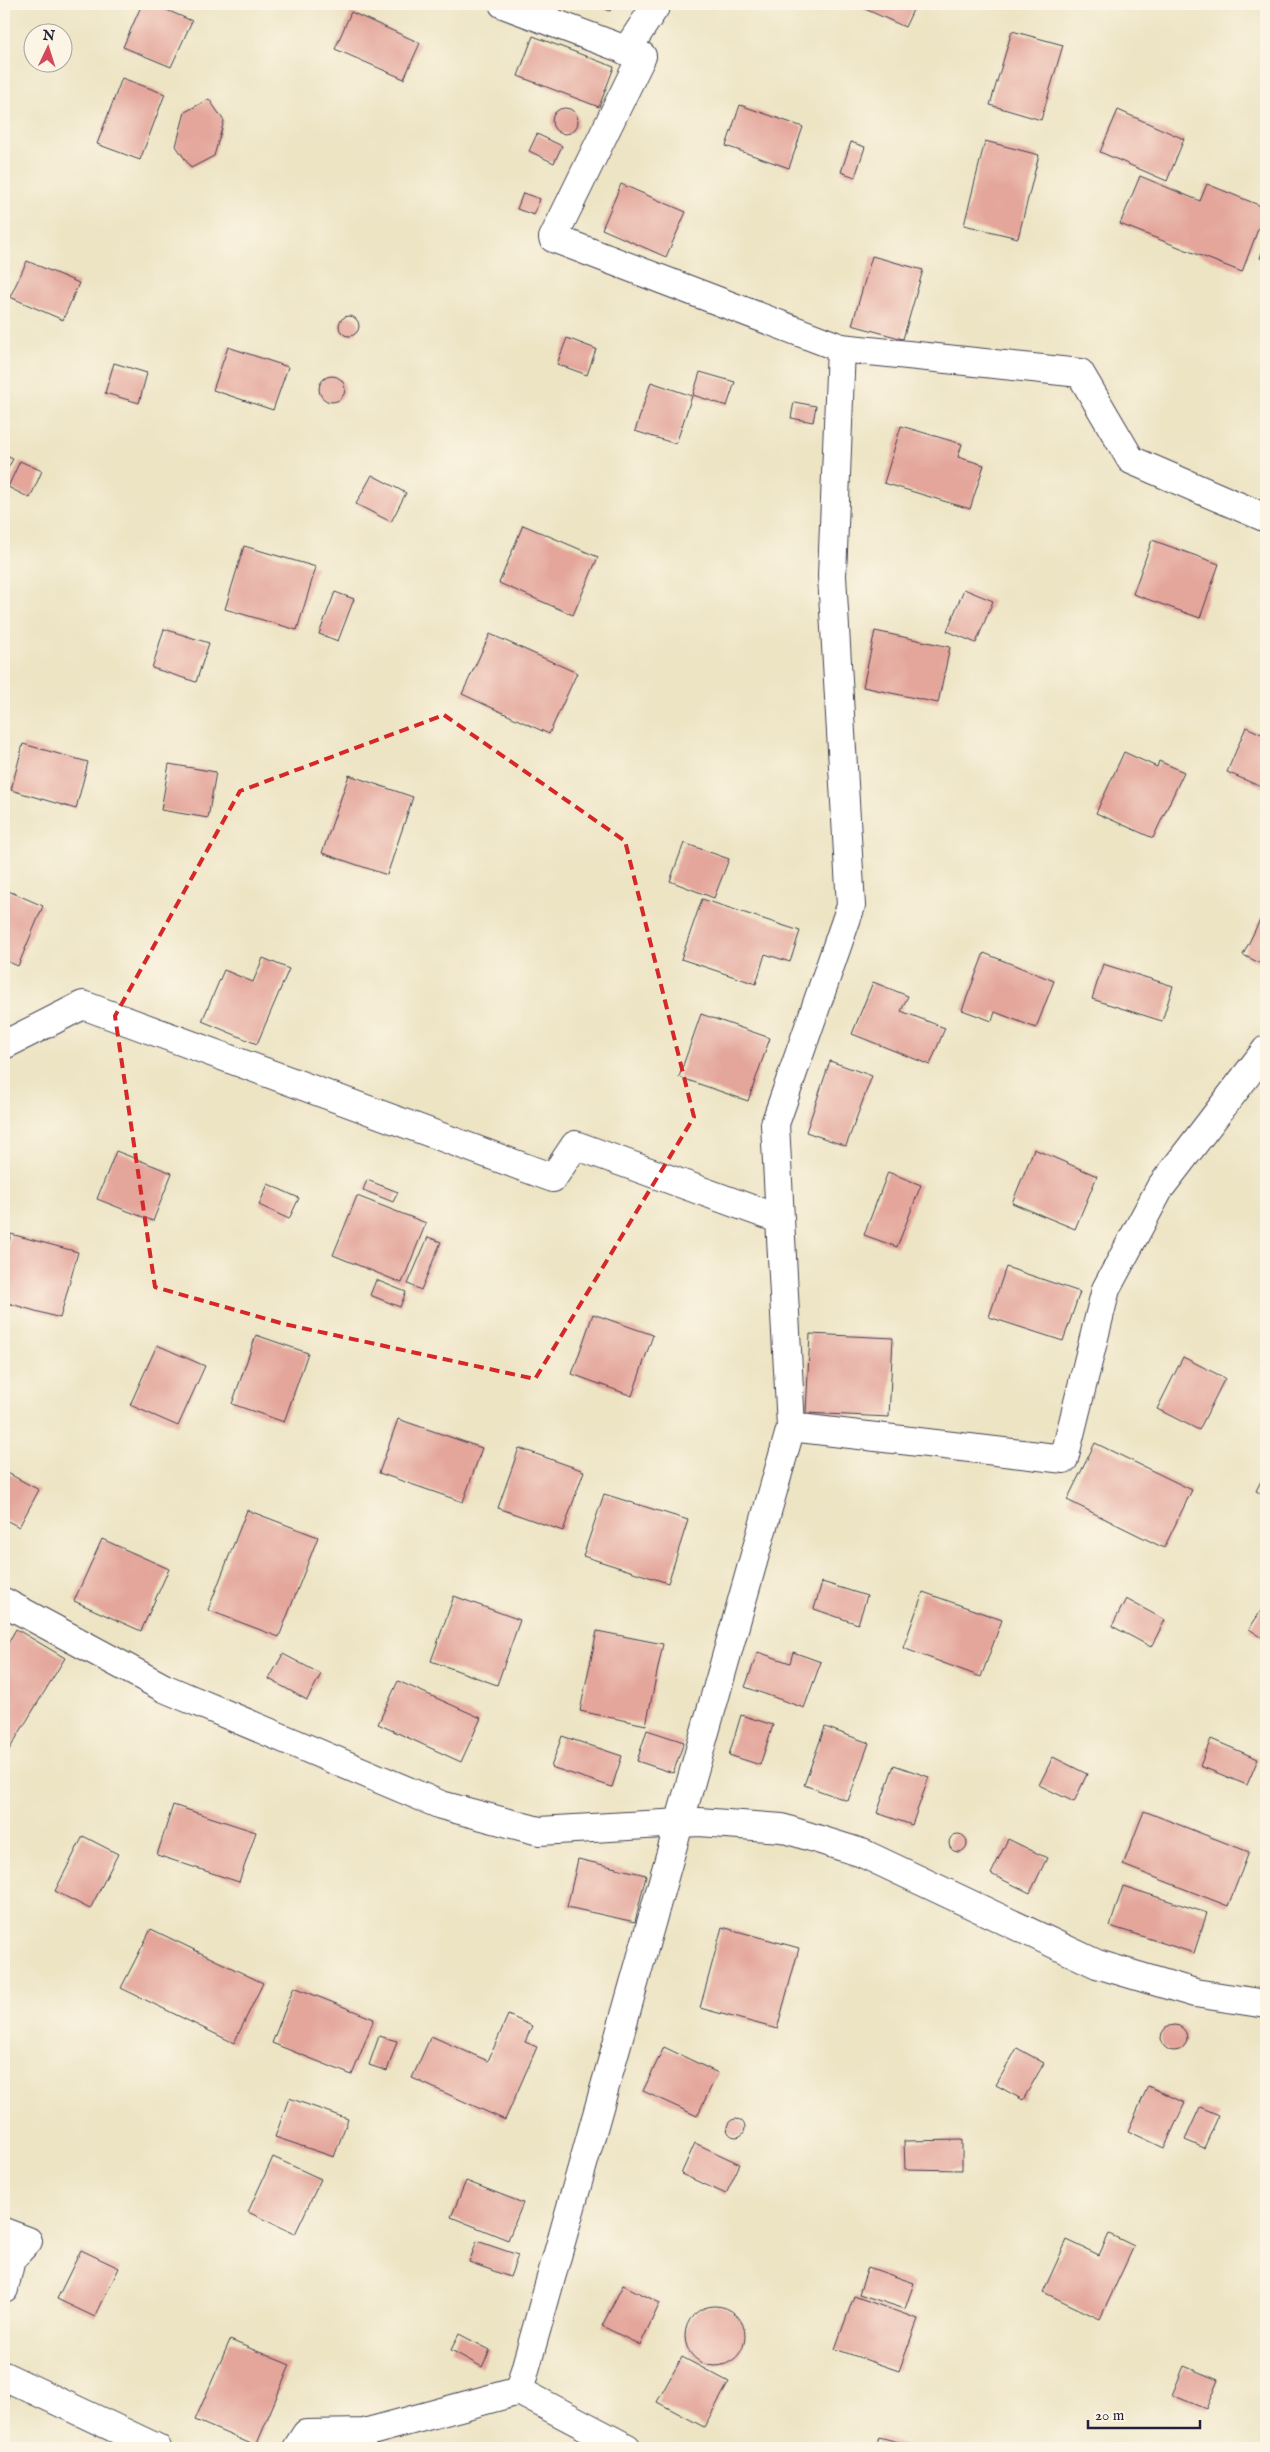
<svg xmlns="http://www.w3.org/2000/svg" width="1270" height="2452" viewBox="0 0 1270 2452" font-family="'IM FELL English',serif">
  <rect width="100%" height="100%" fill="#fcf5e5"/>
  <filter id="ink" filterUnits="userSpaceOnUse"><feTurbulence type="fractalNoise" baseFrequency=".02" numOctaves="2"/><feDisplacementMap in="SourceGraphic" scale="10" xChannelSelector="R" yChannelSelector="G"/><feConvolveMatrix kernelMatrix="1 2 1 2 8 2 1 2 1" color-interpolation-filters="sRGB"/></filter>
  <filter id="wash" filterUnits="userSpaceOnUse"><feTurbulence type="fractalNoise" baseFrequency=".0096" numOctaves="4" result="noise"/><feDisplacementMap in="SourceGraphic" scale="20" xChannelSelector="R" yChannelSelector="G"/><feGaussianBlur stdDeviation="1.12" result="paint"/><feColorMatrix in="noise" values="0 0 0 0 0 0 0 0 0 0 0 0 0 0 0 0 0 1.4 0 .05"/><feComposite in="paint" operator="in"/></filter>
  <g filter="url(#wash)">
    <rect width="100%" height="100%" fill="#ede4c4"/>
    <g id="blocks">
      <g fill="#e4a69b">
        <path d="M142,4H153L192,21L171,67L123,47Z"/>
        <path d="M595,4H613L610,11Z"/>
        <path d="M854,4H909L915,6L905,27Z"/>
        <path d="M351,12L420,43L404,79L335,49Z"/>
        <path d="M1012,31L1063,45L1041,120L990,105Z"/>
        <path d="M533,36L614,67L599,107L518,76Z"/>
        <path d="M122,78L165,94L140,160L97,144Z"/>
        <path d="M209,99L224,121L214,156L191,168L176,146L185,112Z"/>
        <path d="M740,105L803,127L789,168L726,146Z"/>
        <circle cx="565" cy="121" r="13"/>
        <path d="M1118,110L1184,139L1167,181L1100,152Z"/>
        <path d="M537,134L562,146L554,163L529,151Z"/>
        <path d="M985,141L1039,155L1018,238L964,225Z"/>
        <path d="M851,142L865,147L855,177L841,172Z"/>
        <path d="M1140,176L1200,201L1207,184L1266,208L1242,272L1120,224Z"/>
        <path d="M621,184L686,212L666,257L602,229Z"/>
        <path d="M523,193L540,199L534,215L517,209Z"/>
        <path d="M1266,241V260L1260,258Z"/>
        <path d="M872,256L923,270L903,339L852,325Z"/>
        <path d="M27,261L79,283L63,320L10,297Z"/>
        <circle cx="349" cy="326" r="10"/>
        <path d="M567,338L596,349L587,375L557,364Z"/>
        <path d="M228,347L288,367L273,410L213,390Z"/>
        <path d="M114,363L147,373L139,403L105,393Z"/>
        <path d="M700,372L735,382L727,406L693,395Z"/>
        <circle cx="332" cy="389" r="13"/>
        <path d="M651,382L692,396L676,444L635,431Z"/>
        <path d="M794,402L816,406L813,422L791,418Z"/>
        <path d="M901,426L962,444L958,457L984,465L970,509L884,483Z"/>
        <path d="M4,455L13,459L4,475Z"/>
        <path d="M20,461L42,471L30,498L8,487Z"/>
        <path d="M372,475L406,493L391,522L356,504Z"/>
        <path d="M523,525L598,557L573,615L499,583Z"/>
        <path d="M1152,540L1219,564L1200,618L1133,594Z"/>
        <path d="M244,546L316,567L297,630L225,609Z"/>
        <path d="M964,589L993,601L976,643L947,631Z"/>
        <path d="M335,592L354,599L338,641L319,634Z"/>
        <path d="M164,629L209,643L196,682L152,668Z"/>
        <path d="M875,631L950,647L938,703L863,687Z"/>
        <path d="M490,634L577,673L549,734L462,694Z"/>
        <path d="M1246,727L1266,736V789L1227,772Z"/>
        <path d="M23,744L88,762L76,809L11,790Z"/>
        <path d="M1124,752L1157,767L1159,761L1184,772L1153,838L1096,813Z"/>
        <path d="M169,764L216,772L208,818L161,810Z"/>
        <path d="M349,775L413,797L387,875L322,853Z"/>
        <path d="M684,843L729,859L714,898L670,881Z"/>
        <path d="M4,889L43,906L18,966L4,960Z"/>
        <path d="M702,899L800,931L790,962L765,954L756,984L681,959Z"/>
        <path d="M1261,918L1266,920V966L1243,955Z"/>
        <path d="M984,953L1054,981L1036,1028L995,1012L992,1021L962,1010Z"/>
        <path d="M263,958L289,969L257,1044L202,1021L224,970L253,982Z"/>
        <path d="M1103,964L1173,986L1162,1021L1092,999Z"/>
        <path d="M873,982L908,996L901,1011L945,1028L930,1065L852,1034Z"/>
        <path d="M701,1014L770,1038L748,1101L679,1077Z"/>
        <path d="M830,1061L872,1076L846,1146L806,1132Z"/>
        <path d="M1034,1149L1097,1176L1075,1229L1012,1203Z"/>
        <path d="M116,1151L172,1173L153,1221L97,1199Z"/>
        <path d="M888,1172L921,1185L897,1247L864,1235Z"/>
        <path d="M367,1180L398,1192L393,1202L363,1190Z"/>
        <path d="M268,1184L299,1198L289,1219L259,1205Z"/>
        <path d="M357,1196L426,1223L402,1283L333,1255Z"/>
        <path d="M11,1234L78,1252L60,1318L4,1302V1261Z"/>
        <path d="M428,1237L441,1242L421,1290L408,1284Z"/>
        <path d="M1006,1267L1080,1292L1063,1341L989,1317Z"/>
        <path d="M376,1280L406,1292L400,1307L370,1295Z"/>
        <path d="M593,1314L653,1335L632,1396L572,1374Z"/>
        <path d="M810,1334L893,1338L889,1417L806,1413Z"/>
        <path d="M256,1335L308,1353L284,1422L232,1404Z"/>
        <path d="M157,1345L205,1366L178,1426L130,1405Z"/>
        <path d="M1183,1357L1225,1378L1199,1430L1157,1409Z"/>
        <path d="M398,1419L482,1448L463,1502L379,1473Z"/>
        <path d="M1095,1443L1192,1490L1164,1548L1067,1500Z"/>
        <path d="M519,1448L584,1471L563,1531L498,1508Z"/>
        <path d="M4,1471L39,1490L19,1527L4,1519Z"/>
        <path d="M1266,1471V1496L1256,1491Z"/>
        <path d="M604,1494L688,1520L668,1583L583,1556Z"/>
        <path d="M247,1510L318,1537L279,1637L208,1610Z"/>
        <path d="M102,1539L169,1569L141,1631L74,1601Z"/>
        <path d="M822,1582L867,1596L858,1624L814,1609Z"/>
        <path d="M923,1592L1002,1620L981,1677L903,1648Z"/>
        <path d="M454,1596L520,1620L497,1685L431,1661Z"/>
        <path d="M1126,1599L1165,1620L1151,1647L1112,1626Z"/>
        <path d="M1266,1603V1640L1249,1629Z"/>
        <path d="M16,1629L65,1658L4,1758V1650Z"/>
        <path d="M597,1631L663,1644L646,1725L580,1711Z"/>
        <path d="M758,1652L790,1663L793,1652L821,1662L804,1708L745,1687Z"/>
        <path d="M283,1654L321,1674L307,1700L269,1679Z"/>
        <path d="M398,1681L481,1718L461,1762L378,1724Z"/>
        <path d="M741,1715L773,1725L760,1765L729,1755Z"/>
        <path d="M825,1727L869,1743L848,1801L804,1785Z"/>
        <path d="M647,1730L684,1742L673,1773L637,1761Z"/>
        <path d="M562,1736L622,1756L612,1787L551,1767Z"/>
        <path d="M1211,1739L1258,1759L1247,1785L1200,1766Z"/>
        <path d="M1053,1757L1087,1774L1074,1802L1039,1785Z"/>
        <path d="M894,1765L929,1777L912,1825L877,1813Z"/>
        <path d="M173,1805L256,1832L239,1882L157,1855Z"/>
        <path d="M1144,1811L1249,1852L1228,1906L1123,1865Z"/>
        <circle cx="958" cy="1843" r="9"/>
        <path d="M83,1836L118,1854L90,1909L55,1891Z"/>
        <path d="M1008,1839L1047,1858L1030,1893L991,1874Z"/>
        <path d="M578,1859L646,1875L635,1922L567,1907Z"/>
        <path d="M1123,1886L1207,1913L1194,1953L1110,1926Z"/>
        <path d="M722,1927L799,1948L777,2029L700,2008Z"/>
        <path d="M151,1929L263,1983L234,2043L121,1988Z"/>
        <path d="M294,1987L374,2019L352,2075L272,2043Z"/>
        <path d="M508,2015L532,2026L525,2042L537,2047L505,2120L412,2078L431,2036L488,2061Z"/>
        <circle cx="1174" cy="2038" r="13"/>
        <path d="M379,2036L397,2041L387,2071L369,2065Z"/>
        <path d="M664,2047L718,2073L697,2116L643,2091Z"/>
        <path d="M1017,2048L1044,2063L1023,2100L996,2085Z"/>
        <path d="M1148,2086L1185,2103L1164,2148L1128,2131Z"/>
        <path d="M289,2098L348,2119L334,2157L275,2137Z"/>
        <path d="M1200,2107L1219,2115L1204,2148L1185,2140Z"/>
        <circle cx="736" cy="2128" r="9"/>
        <path d="M962,2140V2170L905,2169L904,2141Z"/>
        <path d="M695,2143L740,2164L726,2194L681,2174Z"/>
        <path d="M273,2157L321,2179L295,2234L248,2212Z"/>
        <path d="M466,2181L523,2203L508,2240L451,2217Z"/>
        <path d="M1109,2234L1134,2246L1100,2319L1043,2292L1067,2240L1099,2255Z"/>
        <path d="M477,2241L518,2255L510,2277L469,2262Z"/>
        <path d="M81,2250L119,2268L95,2317L57,2299Z"/>
        <path d="M868,2267L914,2283L905,2309L859,2294Z"/>
        <path d="M623,2285L660,2303L640,2345L602,2326Z"/>
        <path d="M854,2296L918,2319L899,2371L835,2349Z"/>
        <circle cx="715" cy="2336" r="30"/>
        <path d="M459,2334L490,2350L482,2367L451,2350Z"/>
        <path d="M230,2340L290,2365L256,2446L195,2420Z"/>
        <path d="M682,2357L729,2382L704,2427L657,2402Z"/>
        <path d="M1184,2366L1218,2380L1206,2409L1172,2395Z"/>
        <path d="M4,2393L9,2395L4,2410Z"/>
        <path d="M879,2437L922,2448H876Z"/>
      </g>
    </g>
  </g>
  <g filter="url(#ink)">
    <use href="#blocks" fill-opacity="0" stroke="#403f50" stroke-width="1"/>
    <g fill="none" stroke-linecap="round" stroke-linejoin="round">
      <defs>
        <g id="minor">
          <path d="M503,4L642,56L553,238L841,348L1080,373L1131,460L1266,518"/>
          <path d="M626,51L657,4"/>
          <path d="M4,1045L83,1005L553,1178L575,1145L779,1219"/>
          <path d="M791,1427L1064,1459L1106,1289L1160,1188L1266,1050"/>
          <path d="M4,1602L164,1688L441,1805L539,1831L699,1822L782,1828L862,1853L1097,1964L1195,1993L1266,2004"/>
          <path d="M4,2232L28,2241L11,2259L4,2289"/>
          <path d="M4,2376L157,2448"/>
          <path d="M519,2391L791,1427L775,1124L851,906L832,576L841,348"/>
          <path d="M297,2448L306,2434L364,2433L519,2391L627,2448"/>
        </g>
      </defs>
      <use href="#minor" stroke="#403f50" stroke-width="30"/>
      <use href="#minor" stroke="#fff" stroke-width="28"/>
    </g>
  </g>
  <path fill="none" stroke="#d62828" stroke-width="4" stroke-dasharray="10 6" stroke-linejoin="round" d="M444,715L625,841L694,1117L535,1379L284,1324L155,1287L115,1016L240,791Z"/>
  <rect width="1270" height="2452" fill="none" stroke="#fcf5e5" stroke-width="20"/>
  <g transform="translate(48 48) rotate(4)"><circle r="24" fill="#fcf5e5" stroke="#a5a1a1"/>
  <path d="M0-4L9 19L0 12L-9 19Z" fill="#d1495b"/>
  <text y="-8" font-size="14" font-weight="bold" text-anchor="middle" fill="#22223b">N</text>
  </g>
  <path d="M1088 2420v8h112v-8" fill="none" stroke="#22223b" stroke-width="2.5"/>
  <text x="1095" y="2420" font-size="15" fill="#22223b" stroke="#fcf5e5" stroke-width="4" paint-order="stroke">20 m</text>
</svg>
